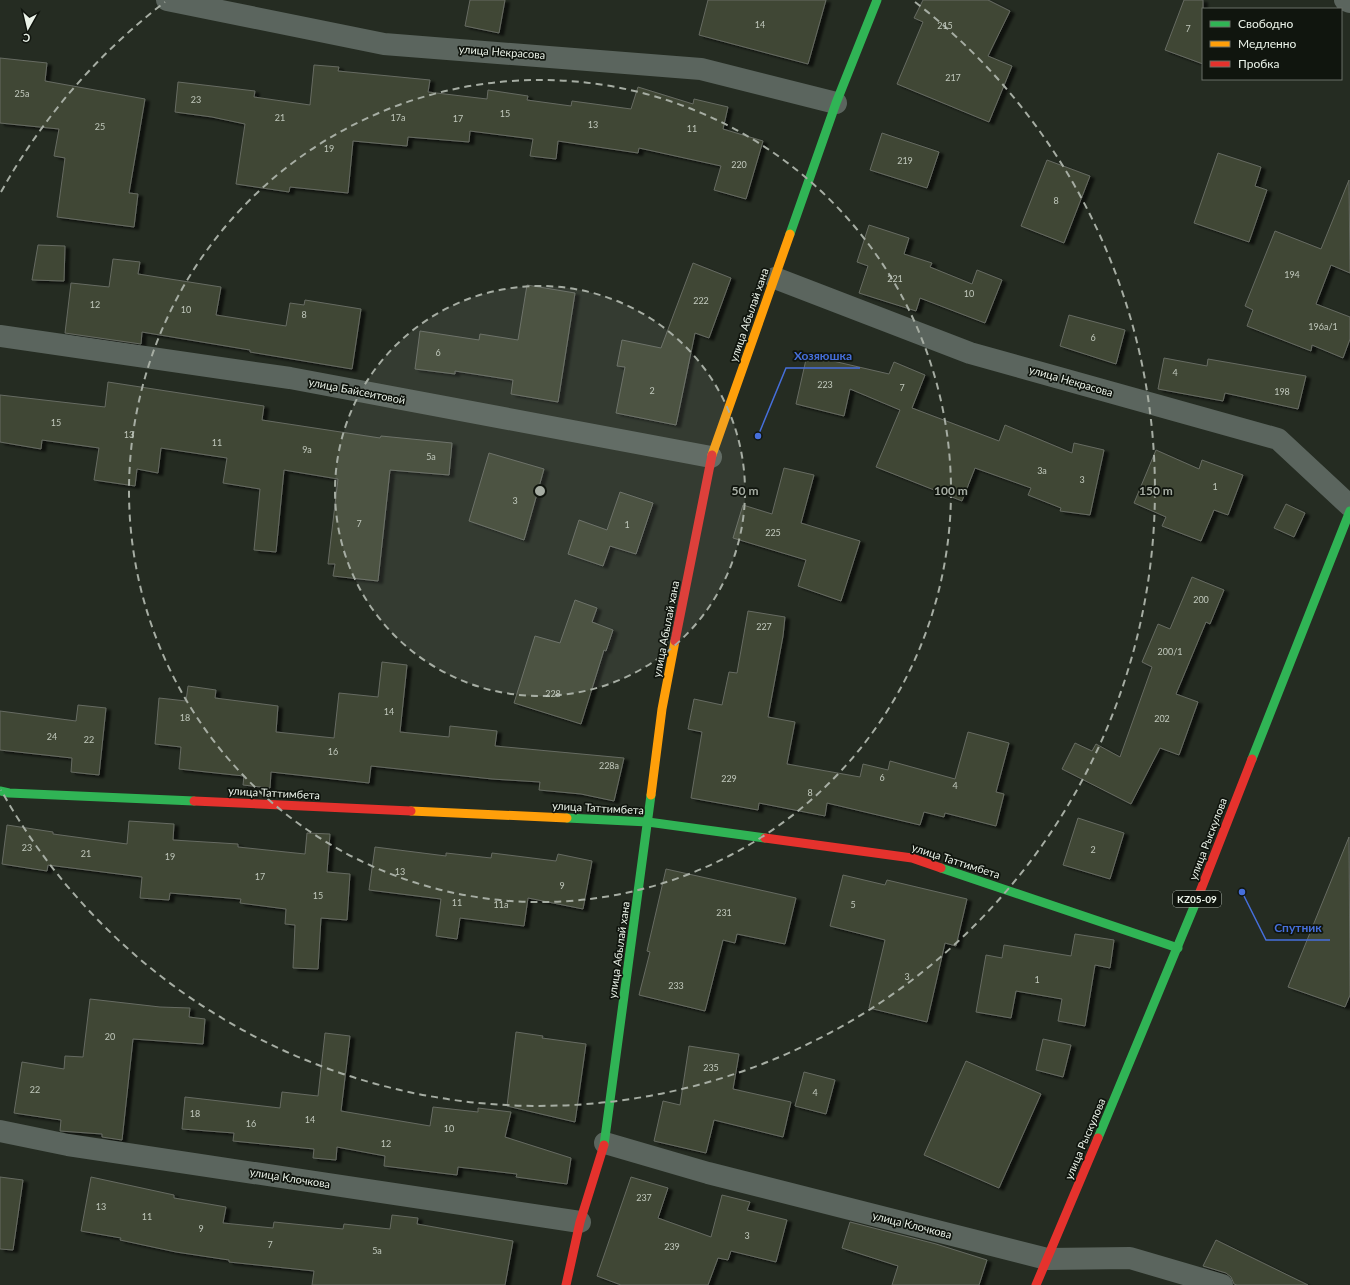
<svg xmlns="http://www.w3.org/2000/svg" width="1350" height="1285" viewBox="0 0 1350 1285" font-family="Lato,sans-serif">
  <defs>
    <filter id="shadow"><feDropShadow dx="4.5" dy="2.5" stdDeviation="1" flood-color="#0009"/></filter>
  </defs>
  <rect width="100%" height="100%" fill="#252c22"/>
  <g fill="#404634" stroke="#666b62" filter="url(#shadow)">
    <path d="M470,0H505L499,33L465,26Z"/>
    <path d="M708,0H826L808,64L699,35Z"/>
    <path d="M923,0H988L1010,11L988,56L1012,66L989,122L897,84L923,22L914,18Z"/>
    <path d="M1184,0H1203V64L1165,50Z"/>
    <path d="M0,58L47,63L45,81L145,99L129,193L138,194L134,227L57,217L65,158L54,156L59,129L0,123Z"/>
    <path d="M314,65L339,67L338,71L430,80L428,92L487,99L488,90L528,96L527,100L571,106L572,101L631,109L638,87L693,104L694,99L728,107L723,129L763,141L746,199L714,190L721,166L639,148L638,153L558,141L556,159L530,156L533,139L470,131L469,142L408,137L407,146L353,141L348,193L290,187L289,192L236,184L245,124L212,117L175,112L178,82L255,91L254,97L310,105Z"/>
    <path d="M882,133L939,152L927,188L870,170Z"/>
    <path d="M1218,153L1261,167L1255,186L1267,190L1249,242L1194,223Z"/>
    <path d="M1047,160L1090,176L1064,243L1021,226Z"/>
    <path d="M1349,180L1350,273L1331,265L1316,304L1350,317V339L1343,358L1312,345L1311,351L1247,326L1253,310L1245,306L1275,231L1321,249Z"/>
    <path d="M869,225L909,238L904,254L932,263L930,267L972,284L977,270L1002,280L985,323L920,298L916,311L859,293L868,266L857,262Z"/>
    <path d="M38,245L65,246L64,281L32,280Z"/>
    <path d="M113,259L140,262L138,274L221,287L216,315L286,326L290,303L304,305L305,300L361,309L352,369L250,352V350L142,332L141,344L65,333L71,283L109,287Z"/>
    <path d="M693,263L731,278L709,338L695,333L676,425L616,413L625,367L617,366L622,340L661,348Z"/>
    <path d="M527,285L575,293L558,402L511,394L513,380L455,371V374L415,369L420,331L479,340L480,334L518,340Z"/>
    <path d="M1069,315L1125,330L1116,364L1060,346Z"/>
    <path d="M807,355L889,374L894,362L925,375L912,408L999,441L1005,425L1072,453L1074,443L1104,450L1090,515L1060,511L1061,508L1028,495L1031,488L975,468L962,501L876,467L900,410L850,389L844,416L796,404Z"/>
    <path d="M1164,358L1207,366L1208,359L1306,376L1298,409L1225,393L1223,401L1158,389Z"/>
    <path d="M108,382L264,406L262,420L380,438L381,436L452,443L449,475L390,470L378,581L333,576L335,564H328L338,479L284,470L276,552L254,550L260,489L223,483L227,458L161,448L158,473L137,469L135,486L94,480L99,448L42,440L41,449L0,442V395L105,407Z"/>
    <path d="M1156,450L1199,469L1202,460L1243,475L1228,515L1214,510L1201,541L1162,526L1166,517L1134,503Z"/>
    <path d="M489,453L544,469L524,540L469,521Z"/>
    <path d="M784,468L814,475L801,523L860,541L841,601L798,586L806,560L733,538L743,505L772,514Z"/>
    <path d="M620,492L653,503L636,554L610,546L603,566L568,554L579,520L607,530Z"/>
    <path d="M1286,504L1305,513L1294,537L1274,528Z"/>
    <path d="M1192,577L1224,590L1210,624L1206,622L1176,694L1198,702L1179,755L1160,748L1131,804L1062,769L1075,743L1092,751L1096,744L1120,757L1152,667L1142,662L1158,624L1170,629Z"/>
    <path d="M575,600L597,608L592,622L613,630L606,651L604,650L581,724L514,703L535,636L560,643Z"/>
    <path d="M748,611L785,617L783,636L768,717L795,722L787,764L860,777L863,764L888,770L890,761L955,779L968,732L1009,743L996,792L1004,794L996,826L945,813L944,817L924,812L920,825L827,803L825,816L759,803L758,810L691,798L702,732L688,729L694,699L722,705L729,672L737,673Z"/>
    <path d="M382,662L407,665L400,732L449,737L450,726L497,731L495,746L624,758L614,801L581,794L539,790L540,782L492,779L371,766L369,783L271,772L270,788L243,785L244,776L179,769L181,747L155,744L159,698L186,701L188,686L216,690L215,698L278,706L276,732L334,738L339,693L378,697Z"/>
    <path d="M78,705L106,708L99,775L71,772L72,758L0,750V711L76,721Z"/>
    <path d="M1078,818L1124,833L1110,879L1063,865Z"/>
    <path d="M129,821L174,824L173,840L238,844V847L305,854L307,833L330,834L327,872L350,874L347,920L321,918L318,969L293,968L295,925L285,924L286,909L240,903L241,899L170,893L169,900L140,898L142,877L48,865L47,871L2,864L7,825L53,832V834L127,844Z"/>
    <path d="M1349,837L1350,995L1345,1007L1288,987Z"/>
    <path d="M375,847L446,856V853L491,858L492,853L556,861L558,854L592,861L583,909L528,898L524,926L460,918L457,939L436,936L441,899L369,890Z"/>
    <path d="M666,869L796,898L785,944L737,934L735,943L723,940L705,1011L639,995L650,952L647,951Z"/>
    <path d="M843,875L885,885L887,880L967,899L956,946L945,943L927,1022L869,1008L885,940L830,926Z"/>
    <path d="M1075,934L1114,940L1110,968L1095,965L1085,1026L1058,1021L1062,999L1016,991L1011,1018L976,1012L986,955L1002,958L1004,945L1071,956Z"/>
    <path d="M90,999L160,1007L190,1008L189,1017L205,1019L203,1044L133,1039L122,1140L102,1137V1134L60,1131L61,1120L14,1113L22,1062L64,1069L65,1056L83,1057Z"/>
    <path d="M516,1032L543,1036L542,1038L586,1044L575,1122L507,1106Z"/>
    <path d="M325,1033L350,1036L341,1111L430,1126L433,1107L478,1112V1108L511,1112L505,1137L571,1158L567,1184L516,1177L517,1174L458,1167L457,1175L384,1166L385,1156L337,1147L336,1160L313,1158L314,1149L233,1141L234,1133L182,1129L185,1097L280,1108L282,1092L318,1096Z"/>
    <path d="M1043,1039L1071,1045L1063,1077L1036,1070Z"/>
    <path d="M689,1046L739,1054L733,1089L791,1102L783,1137L714,1120L706,1153L654,1141L663,1101L680,1105Z"/>
    <path d="M966,1061L1041,1094L999,1188L924,1155Z"/>
    <path d="M804,1072L835,1080L826,1114L795,1106Z"/>
    <path d="M0,1177L23,1180L13,1250L0,1249Z"/>
    <path d="M91,1177L174,1195V1198L226,1207L223,1223L273,1228L274,1222L343,1229L344,1224L390,1229L392,1215L418,1218L417,1224L513,1241L505,1285H312L314,1271L229,1262V1260L176,1252L120,1240L121,1238L81,1231Z"/>
    <path d="M631,1177L668,1188L658,1218L711,1237L722,1195L750,1202L747,1210L787,1220L776,1262L731,1251L728,1260L718,1258L708,1285H621L597,1276Z"/>
    <path d="M850,1222L936,1244L987,1260L979,1285H892L898,1266L842,1248Z"/>
    <path d="M1216,1240L1308,1285H1237L1234,1284L1231,1277L1226,1273L1203,1266Z"/>
  </g>
  <g fill="none" stroke-linecap="round" stroke-linejoin="round">
    <g stroke="#5b655e" stroke-width="22">
      <path d="M167,0L384,44L701,69L836,103"/>
      <path d="M1345,0L1350,2"/>
      <path d="M775,278L970,353L1278,439L1350,506"/>
      <path d="M0,336L290,378L711,457"/>
      <path d="M0,1131L68,1145L580,1222"/>
      <path d="M605,1143L708,1173L1047,1259L1130,1258L1222,1285"/>
    </g>
    <g stroke="#30b455" stroke-width="9">
      <path d="M790,234L836,103L877,0"/>
      <path d="M1252,759L1350,511"/>
      <path d="M0,791L9,793L194,801"/>
      <path d="M567,818L648,822L765,838"/>
      <path d="M941,868L1178,948"/>
      <path d="M1098,1138L1196,902"/>
      <path d="M604,1145L651,795"/>
    </g>
    <g stroke="#ff9f0a" stroke-width="9">
      <path d="M712,455L790,234"/>
      <path d="M651,795L662,709L675,641"/>
      <path d="M411,811L567,818"/>
    </g>
    <g stroke="#e5322d" stroke-width="9">
      <path d="M675,641L712,455"/>
      <path d="M194,801L411,811"/>
      <path d="M765,838L912,858L941,868"/>
      <path d="M1196,902L1252,759"/>
      <path d="M566,1285L580,1222L604,1145"/>
      <path d="M1036,1285L1098,1138"/>
    </g>
  </g>
  <circle cx="540" cy="491" r="205" fill="#a6ada3" fill-opacity=".12"/>
  <g fill="none" stroke="#a6ada3" stroke-width="2" stroke-dasharray="7 5">
    <circle cx="540" cy="491" r="205"/>
    <circle cx="540" cy="491" r="411"/>
    <path d="M1 192A616 616 0 0 1 165 2M915 2A616 616 0 1 1 1 790"/>
  </g>
  <g text-anchor="middle" stroke-width="3.5" stroke-linejoin="round" paint-order="stroke">
    <g font-size="9" fill="#c0c8bc">
      <text x="760" y="28">14</text>
      <text x="945" y="29">215</text>
      <text x="1188" y="32">7</text>
      <text x="953" y="81">217</text>
      <text x="22" y="97">25а</text>
      <text x="196" y="103">23</text>
      <text x="505" y="117">15</text>
      <text x="280" y="121">21</text>
      <text x="398" y="121">17а</text>
      <text x="458" y="122">17</text>
      <text x="593" y="128">13</text>
      <text x="100" y="130">25</text>
      <text x="692" y="132">11</text>
      <text x="329" y="152">19</text>
      <text x="905" y="164">219</text>
      <text x="739" y="168">220</text>
      <text x="1056" y="204">8</text>
      <text x="1292" y="278">194</text>
      <text x="895" y="282">221</text>
      <text x="969" y="297">10</text>
      <text x="701" y="304">222</text>
      <text x="95" y="308">12</text>
      <text x="186" y="313">10</text>
      <text x="304" y="318">8</text>
      <text x="1323" y="330">196а/1</text>
      <text x="1093" y="341">6</text>
      <text x="438" y="356">6</text>
      <text x="1175" y="376">4</text>
      <text x="825" y="388">223</text>
      <text x="902" y="391">7</text>
      <text x="652" y="394">2</text>
      <text x="1282" y="395">198</text>
      <text x="56" y="426">15</text>
      <text x="129" y="438">13</text>
      <text x="217" y="446">11</text>
      <text x="307" y="453">9а</text>
      <text x="431" y="460">5а</text>
      <text x="1042" y="474">3а</text>
      <text x="1082" y="483">3</text>
      <text x="1215" y="490">1</text>
      <text x="515" y="504">3</text>
      <text x="359" y="527">7</text>
      <text x="627" y="528">1</text>
      <text x="773" y="536">225</text>
      <text x="1201" y="603">200</text>
      <text x="764" y="630">227</text>
      <text x="1170" y="655">200/1</text>
      <text x="553" y="697">228</text>
      <text x="389" y="715">14</text>
      <text x="185" y="721">18</text>
      <text x="1162" y="722">202</text>
      <text x="52" y="740">24</text>
      <text x="89" y="743">22</text>
      <text x="333" y="755">16</text>
      <text x="609" y="769">228а</text>
      <text x="882" y="781">6</text>
      <text x="729" y="782">229</text>
      <text x="955" y="789">4</text>
      <text x="810" y="796">8</text>
      <text x="27" y="851">23</text>
      <text x="1093" y="853">2</text>
      <text x="86" y="857">21</text>
      <text x="170" y="860">19</text>
      <text x="400" y="875">13</text>
      <text x="260" y="880">17</text>
      <text x="562" y="889">9</text>
      <text x="318" y="899">15</text>
      <text x="457" y="906">11</text>
      <text x="501" y="908">11а</text>
      <text x="853" y="908">5</text>
      <text x="724" y="916">231</text>
      <text x="907" y="980">3</text>
      <text x="1037" y="983">1</text>
      <text x="676" y="989">233</text>
      <text x="110" y="1040">20</text>
      <text x="711" y="1071">235</text>
      <text x="35" y="1093">22</text>
      <text x="815" y="1096">4</text>
      <text x="195" y="1117">18</text>
      <text x="310" y="1123">14</text>
      <text x="251" y="1127">16</text>
      <text x="449" y="1132">10</text>
      <text x="386" y="1147">12</text>
      <text x="644" y="1201">237</text>
      <text x="101" y="1210">13</text>
      <text x="147" y="1220">11</text>
      <text x="201" y="1232">9</text>
      <text x="747" y="1239">3</text>
      <text x="270" y="1248">7</text>
      <text x="672" y="1250">239</text>
      <text x="377" y="1254">5а</text>
    </g>
    <rect fill="#10150e" stroke="#a9b0a7" stroke-width="1" x="1173" y="891" width="48" height="16" rx="3"/>
    <g font-size="10" font-weight="bold" fill="#ebf3e9">
      <text x="1197" y="903">KZ05-09</text>
    </g>
    <g font-size="11" fill="#ebf3e9" stroke="#10150e">
      <text transform="translate(502 52) rotate(4)" y="4">улица Некрасова</text>
      <text transform="translate(749 315) rotate(-71)" y="4">улица Абылай хана</text>
      <text transform="translate(1071 381) rotate(16)" y="4">улица Некрасова</text>
      <text transform="translate(357 391) rotate(11)" y="4">улица Байсеитовой</text>
      <text transform="translate(666 629) rotate(-79)" y="4">улица Абылай хана</text>
      <text transform="translate(274 793) rotate(3)" y="4">улица Таттимбета</text>
      <text transform="translate(598 808) rotate(3)" y="4">улица Таттимбета</text>
      <text transform="translate(1208 839) rotate(-69)" y="4">улица Рыскулова</text>
      <text transform="translate(956 861) rotate(18)" y="4">улица Таттимбета</text>
      <text transform="translate(619 950) rotate(-82)" y="4">улица Абылай хана</text>
      <text transform="translate(1085 1139) rotate(-67)" y="4">улица Рыскулова</text>
      <text transform="translate(290 1178) rotate(9)" y="4">улица Клочкова</text>
      <text transform="translate(912 1225) rotate(14)" y="4">улица Клочкова</text>
    </g>
  </g>
  <circle cx="540" cy="491" r="6" fill="#a6ada3" stroke="#10150e" stroke-width="2"/>
  <g font-size="12" text-anchor="middle" font-weight="bold" fill="#a6ada3" stroke="#10150e" stroke-width="3.5" stroke-linejoin="round" paint-order="stroke">
    <text x="745" y="495">50 m</text>
    <text x="951" y="495">100 m</text>
    <text x="1156" y="495">150 m</text>
  </g>
  <path fill="none" stroke="#466fdb" stroke-width="1.5" d="M758 436L786 368H860M1242 892L1266 940H1330"/>
  <g fill="#466fdb" stroke="#10150e" stroke-width="1.5">
    <circle cx="758" cy="436" r="4"/>
    <circle cx="1242" cy="892" r="4"/>
  </g>
  <g font-size="12" text-anchor="middle" font-weight="bold" fill="#466fdb" stroke="#10150e" stroke-width="3.5" stroke-linejoin="round" paint-order="stroke">
    <text x="823" y="360">Хозяюшка</text>
    <text x="1298" y="932">Спутник</text>
  </g>
  <rect x="1202" y="8" width="140" height="72" fill="#10150e" stroke="#686e66"/>
  <rect x="1210" y="21" width="20" height="6" fill="#30b455" stroke="#686e66"/>
  <text x="1238" y="28" font-size="12" fill="#ebf3e9">Свободно</text>
  <rect x="1210" y="41" width="20" height="6" fill="#ff9f0a" stroke="#686e66"/>
  <text x="1238" y="48" font-size="12" fill="#ebf3e9">Медленно</text>
  <rect x="1210" y="61" width="20" height="6" fill="#e5322d" stroke="#686e66"/>
  <text x="1238" y="68" font-size="12" fill="#ebf3e9">Пробка</text>
  <g transform="translate(28 28) rotate(188)" stroke="#10150e" stroke-width="3" paint-order="stroke">
  <path d="M0-3L7 15L0 10L-7 15Z" fill="#ebf3e9"/>
  <text y="-6" font-size="11" font-weight="bold" text-anchor="middle" fill="#ebf3e9">С</text>
  </g>
</svg>
